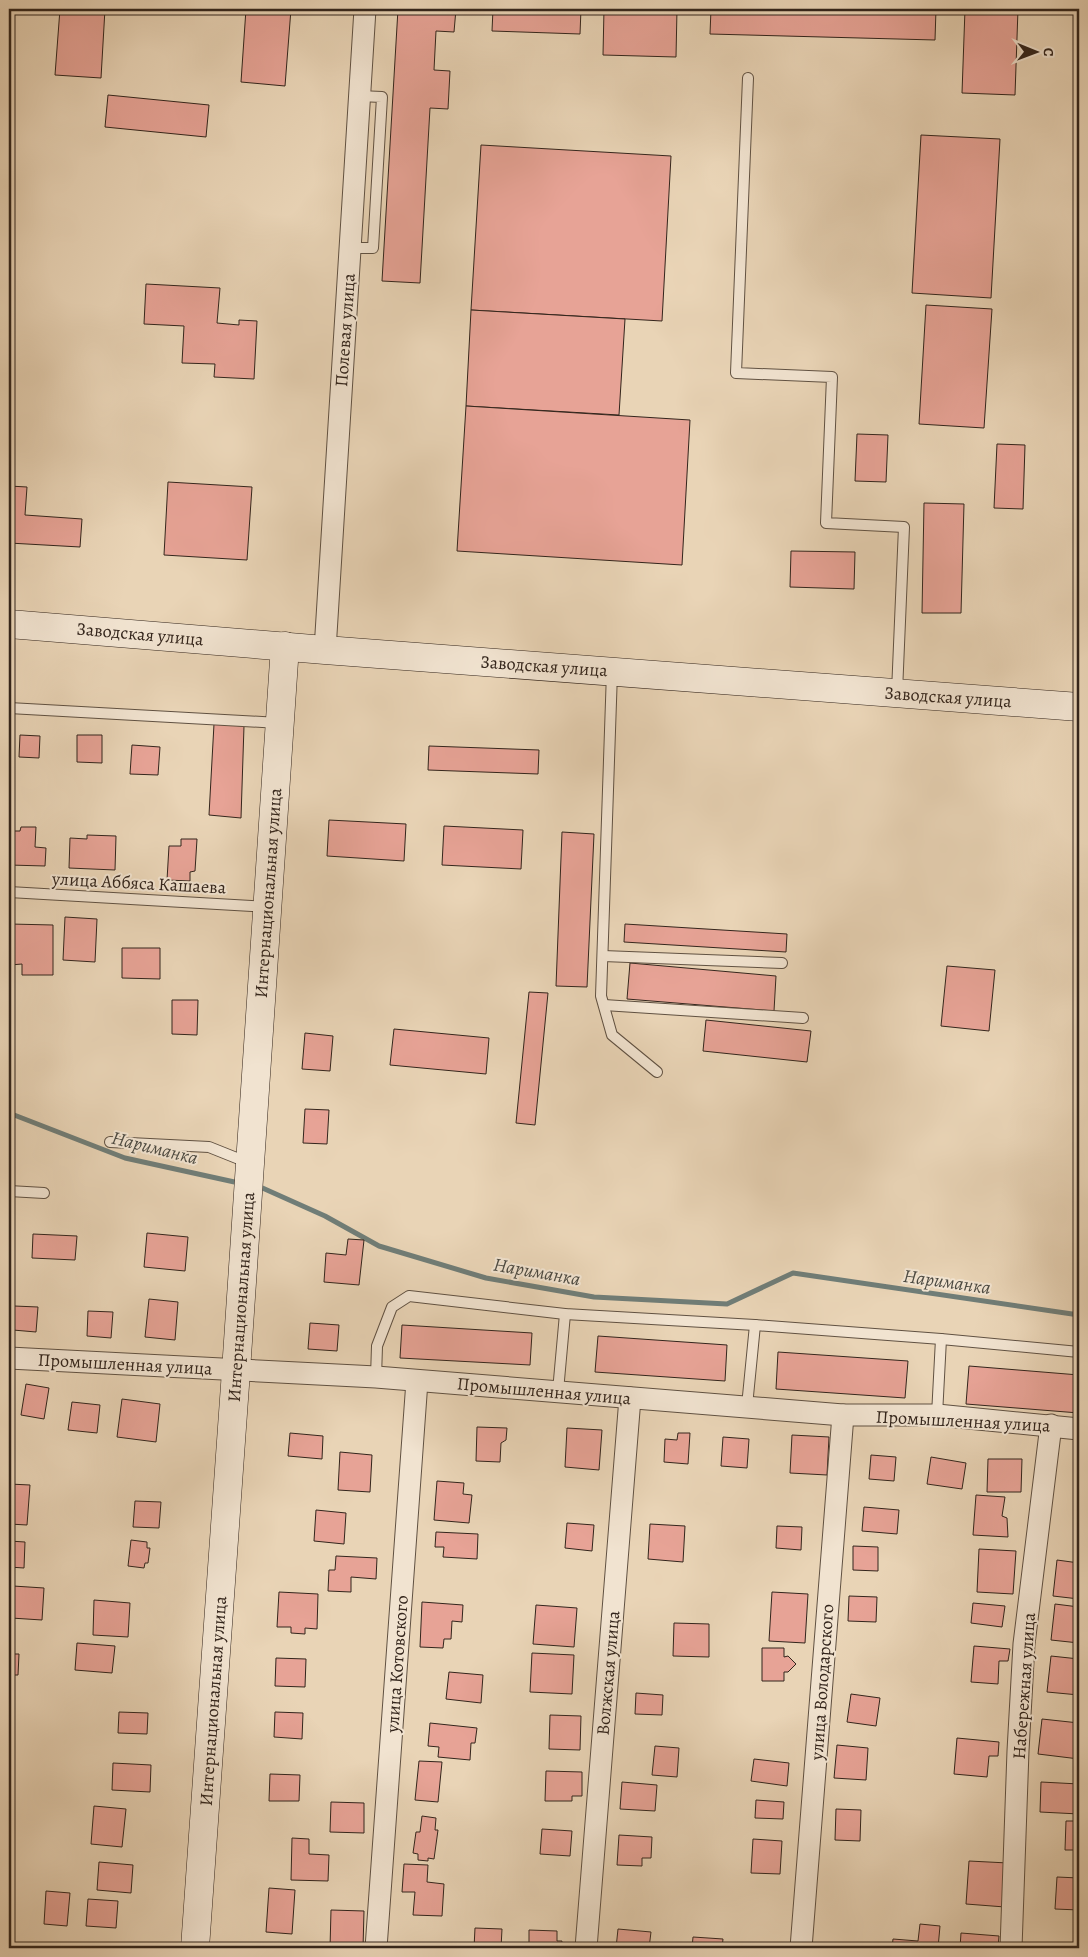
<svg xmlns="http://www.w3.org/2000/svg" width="1088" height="1957" viewBox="0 0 1088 1957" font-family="Alegreya,serif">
  <rect width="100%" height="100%" fill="#e9d4b6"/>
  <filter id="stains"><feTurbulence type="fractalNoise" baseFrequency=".004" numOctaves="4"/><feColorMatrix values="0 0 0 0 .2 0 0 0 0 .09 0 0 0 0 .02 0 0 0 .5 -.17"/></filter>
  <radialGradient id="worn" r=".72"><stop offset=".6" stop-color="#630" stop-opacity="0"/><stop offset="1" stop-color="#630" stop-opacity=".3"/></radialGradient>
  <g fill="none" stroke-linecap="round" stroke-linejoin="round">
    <g stroke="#707d77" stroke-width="5">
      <path d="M9,1113L125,1158L239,1183"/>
      <path d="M258,1186L325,1216L379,1246L486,1278L594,1297L727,1304L793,1273L1079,1315"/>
    </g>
  </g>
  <g fill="#e7a396" stroke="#33251c">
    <path d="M60,9H105L101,78L55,75Z"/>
    <path d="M246,9H291L285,86L241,82Z"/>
    <path d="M398,9H456L454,32L436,31L434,70L450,71L448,109L430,108L420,283L382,281Z"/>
    <path d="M493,9H581L580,34L492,31Z"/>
    <path d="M604,9H677L676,57L603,55Z"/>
    <path d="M711,9H936L935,40L710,34Z"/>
    <path d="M965,9H1018L1015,95L962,93Z"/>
    <path d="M108,95L209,105L206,137L105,127Z"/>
    <path d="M921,135L1000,139L991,298L912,293Z"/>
    <path d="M481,145L671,156L662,321L471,310Z"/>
    <path d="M146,284L220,288L217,323L239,325V320L257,321L254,379L214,377L215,364L182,363L184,326L144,324Z"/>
    <path d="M926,305L992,309L984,428L919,424Z"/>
    <path d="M471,310L625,319L619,415L466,406Z"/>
    <path d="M466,406L690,420L682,565L457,551Z"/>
    <path d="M857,434L888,435L886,482L855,481Z"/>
    <path d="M997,444L1025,445L1023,509L994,508Z"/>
    <path d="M168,482L252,487L247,560L164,555Z"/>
    <path d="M9,486L27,487L25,515L82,519L80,547L9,543Z"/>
    <path d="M924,503L964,504L961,613H922Z"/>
    <path d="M791,551L855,552L854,589L790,587Z"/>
    <path d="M214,724L244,726L241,818L209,815Z"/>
    <path d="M20,735L40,736L39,758L19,757Z"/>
    <path d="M77,735H102V763L77,762Z"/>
    <path d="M132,745L160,747L158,775L130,774Z"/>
    <path d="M9,746H11L9,781Z"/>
    <path d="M429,746L539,750L538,774L428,770Z"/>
    <path d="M329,820L406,824L404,861L327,856Z"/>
    <path d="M444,826L523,830L521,869L442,865Z"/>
    <path d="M21,827H36L35,847L46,848L45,866L9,865V831H20Z"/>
    <path d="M562,832L594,834L587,987L556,986Z"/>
    <path d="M87,835L116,836L115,870L69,868L70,838L87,839Z"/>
    <path d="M181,839H197L195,871L190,872V881L167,880L169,846H181Z"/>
    <path d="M65,917L97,919L95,962L63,960Z"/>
    <path d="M10,924L53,925V975H22V964L10,965Z"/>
    <path d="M625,924L787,934L786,952L624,942Z"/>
    <path d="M122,948H160V979L122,978Z"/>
    <path d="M630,963L776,976L774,1011L627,999Z"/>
    <path d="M947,966L995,970L989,1031L941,1026Z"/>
    <path d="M529,992L548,993L535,1125L516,1123Z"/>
    <path d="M172,1000H198L197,1035L172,1034Z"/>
    <path d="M706,1020L811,1031L807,1062L703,1051Z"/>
    <path d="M394,1029L489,1038L486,1074L390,1065Z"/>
    <path d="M305,1033L333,1036L330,1071L302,1069Z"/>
    <path d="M305,1109L329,1110L327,1144L303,1143Z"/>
    <path d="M147,1233L188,1237L185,1271L144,1267Z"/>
    <path d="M33,1234L77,1236L75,1260L32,1258Z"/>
    <path d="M348,1239L364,1240L359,1285L324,1282L326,1253L346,1255Z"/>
    <path d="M149,1299L178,1302L175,1340L145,1337Z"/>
    <path d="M14,1306L38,1307L36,1332L13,1330Z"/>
    <path d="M88,1311L113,1312L111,1338L87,1336Z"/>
    <path d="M310,1323L339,1325L337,1351L308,1349Z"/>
    <path d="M402,1325L532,1333L530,1365L400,1358Z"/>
    <path d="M598,1336L727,1345L725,1381L595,1372Z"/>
    <path d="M778,1352L908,1361L905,1398L776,1389Z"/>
    <path d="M969,1366L1079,1375V1413L966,1404Z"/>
    <path d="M26,1384L49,1388L44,1419L21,1415Z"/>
    <path d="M122,1399L160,1404L156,1442L117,1437Z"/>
    <path d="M72,1402L100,1405L97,1433L68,1430Z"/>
    <path d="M477,1427L507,1428L506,1440L501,1443L500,1462L476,1461Z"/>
    <path d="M567,1428L602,1430L599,1470L565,1467Z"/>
    <path d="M290,1433L323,1436L322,1459L288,1456Z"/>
    <path d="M678,1433H690L688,1464L664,1462L665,1439L677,1440Z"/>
    <path d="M792,1435L829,1437L827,1475L790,1473Z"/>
    <path d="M723,1437L749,1439L747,1468L721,1466Z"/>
    <path d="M340,1452L372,1455L370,1492L338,1490Z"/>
    <path d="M871,1455L896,1457L894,1481L869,1479Z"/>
    <path d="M931,1457L966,1463L962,1489L927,1484Z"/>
    <path d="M988,1459H1022L1021,1492H987Z"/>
    <path d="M437,1481L464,1483L463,1494L472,1495L469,1523L434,1520Z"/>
    <path d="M9,1484L30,1485L27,1525L9,1524Z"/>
    <path d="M976,1495L1005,1497L1002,1516L1007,1518L1008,1537L973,1535Z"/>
    <path d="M135,1501L161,1502L159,1528L133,1527Z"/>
    <path d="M864,1507L899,1510L897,1534L862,1531Z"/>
    <path d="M316,1510L346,1513L344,1544L314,1541Z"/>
    <path d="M567,1523L594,1525L592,1551L565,1548Z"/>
    <path d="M650,1524L685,1526L683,1562L648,1559Z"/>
    <path d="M777,1526L802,1527L801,1550L776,1548Z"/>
    <path d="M436,1532L478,1534L477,1559L443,1557L444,1547H435Z"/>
    <path d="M131,1540L147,1542V1548H150L148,1563H145L144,1568L128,1566Z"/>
    <path d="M9,1541L25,1542L24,1568L9,1567Z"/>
    <path d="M853,1546L878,1547V1571L853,1570Z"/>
    <path d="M979,1549L1016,1551L1013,1594L977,1592Z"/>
    <path d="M336,1556L377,1558L376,1579L351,1577V1592L328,1591L329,1570H335Z"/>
    <path d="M1057,1560L1079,1563V1599L1053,1596Z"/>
    <path d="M13,1586L44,1588L42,1620L11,1618Z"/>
    <path d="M279,1592L318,1594L317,1629L305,1628V1634L291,1633V1627H277Z"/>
    <path d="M772,1592L808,1594L805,1643L769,1641Z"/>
    <path d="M849,1596L877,1597L876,1622L848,1621Z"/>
    <path d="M94,1600L130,1603L128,1637L93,1635Z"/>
    <path d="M422,1602L463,1605L462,1622L452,1621L451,1639H444L443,1648L420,1647Z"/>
    <path d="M973,1603L1005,1606L1002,1627L971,1623Z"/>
    <path d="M1055,1604L1079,1607V1643L1051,1640Z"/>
    <path d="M536,1605L577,1608L574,1647L533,1644Z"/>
    <path d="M674,1623L709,1624V1657L673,1656Z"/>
    <path d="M77,1643L115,1646L112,1673L75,1670Z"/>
    <path d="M974,1646L1010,1649L1008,1661H999L998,1684L971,1682Z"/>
    <path d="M762,1648H784V1657L788,1656L796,1664L788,1672H784V1681H762Z"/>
    <path d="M532,1653L574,1655L572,1694L530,1692Z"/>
    <path d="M9,1654H19L18,1675H9Z"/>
    <path d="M1051,1656L1079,1659V1695L1047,1692Z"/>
    <path d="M276,1658L306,1659L305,1687L275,1686Z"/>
    <path d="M449,1672L483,1675L481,1703L446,1699Z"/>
    <path d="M636,1693L663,1695L662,1715L635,1714Z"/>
    <path d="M851,1694L880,1698L876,1726L847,1722Z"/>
    <rect x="9" y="1702" width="5" height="19"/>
    <path d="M119,1712L148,1713L147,1734L118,1733Z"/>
    <path d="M275,1712L303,1713L302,1739L274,1737Z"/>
    <path d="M550,1715L581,1716L580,1750L549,1749Z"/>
    <path d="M1042,1719L1079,1723V1759L1038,1754Z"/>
    <path d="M430,1723L477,1728L475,1743H471L470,1760L438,1757L439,1747L428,1746Z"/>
    <path d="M957,1738L999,1742L998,1756H989L987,1777L954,1774Z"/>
    <path d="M837,1745L868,1748L866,1780L834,1778Z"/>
    <path d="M655,1746L679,1748L677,1777L652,1775Z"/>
    <path d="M754,1759L789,1763L787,1786L751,1781Z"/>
    <path d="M419,1761L442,1762L438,1802L415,1800Z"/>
    <path d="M113,1763L151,1765L150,1792L112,1790Z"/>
    <path d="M546,1771L582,1772V1796H572V1801H545Z"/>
    <path d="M270,1774L300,1775L299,1801H269Z"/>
    <path d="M622,1782L657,1785L655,1811L620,1809Z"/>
    <path d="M1041,1782L1079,1784V1814L1040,1812Z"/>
    <path d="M756,1800L784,1802L783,1819L755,1818Z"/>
    <path d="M331,1802L364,1803V1833L330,1832Z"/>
    <path d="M94,1806L126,1809L122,1847L91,1844Z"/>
    <path d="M836,1809L861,1810L860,1841L835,1840Z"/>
    <path d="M422,1816L436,1818L435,1830H438L434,1859L428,1858V1861L418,1860V1854L413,1853L416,1832H420Z"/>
    <path d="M1066,1821H1079V1850H1065Z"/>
    <path d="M542,1829L572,1831L570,1856L540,1854Z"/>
    <path d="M619,1835L652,1837L651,1858H642V1866L617,1865Z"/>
    <path d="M292,1838L309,1839V1854L329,1855L328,1881L291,1880Z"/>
    <path d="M753,1839L782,1841L780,1874L751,1873Z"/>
    <path d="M969,1861L1008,1863L1005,1907L966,1904Z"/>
    <path d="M99,1862L133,1865L131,1893L97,1890Z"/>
    <path d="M404,1864L428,1865L427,1882L444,1884L442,1916L413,1915L415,1892H402Z"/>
    <path d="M9,1875L13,1876V1886H9Z"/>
    <path d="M1057,1877L1079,1878V1910L1055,1909Z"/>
    <path d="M269,1888L295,1890L292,1934L266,1932Z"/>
    <path d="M46,1891L70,1893L67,1926L44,1924Z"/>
    <path d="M88,1899L118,1901L116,1928L86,1926Z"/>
    <path d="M331,1910L364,1911L363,1948H330Z"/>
    <path d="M920,1924L940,1926L938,1948H892L893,1939L918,1941Z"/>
    <path d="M475,1928L502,1929L501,1948H474Z"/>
    <path d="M618,1929L651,1932L649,1948H616Z"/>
    <path d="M529,1930L557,1931V1941H562L561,1948H529Z"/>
    <path d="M961,1933L999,1936L998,1948H960Z"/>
    <path d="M693,1937L723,1939L722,1948H692Z"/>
    <path d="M760,1944L791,1946V1948H760Z"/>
  </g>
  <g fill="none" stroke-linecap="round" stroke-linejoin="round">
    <defs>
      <g id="lane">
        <path d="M748,78L736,373L832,377L826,523L904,527L897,692"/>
        <path d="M351,248H373L382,97L359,96"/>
        <path d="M612,672L601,996L612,1035L657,1072"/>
        <path d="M9,708L279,723"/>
        <path d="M9,892L267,907"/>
        <path d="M603,956L782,963"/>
        <path d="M604,1005L803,1018"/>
        <path d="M110,1142L209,1147L249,1163"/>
        <path d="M9,1191L44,1193"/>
        <path d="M376,1377L377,1346L392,1307L409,1296L565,1314L755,1325L941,1339L1079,1352"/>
        <path d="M558,1391L565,1314"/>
        <path d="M747,1406L755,1325"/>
        <path d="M937,1415L941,1339"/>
      </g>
      <g id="street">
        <path d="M325,650L365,9"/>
        <path d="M9,1358L376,1377L843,1415H937L1079,1429"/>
        <path d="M376,1948L417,1381"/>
        <path d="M586,1948L630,1398"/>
        <path d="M801,1948L843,1415"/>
        <path d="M1011,1948L1018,1751L1024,1644L1051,1425"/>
      </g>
      <g id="secondary">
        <path d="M9,624L325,650L1079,707"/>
        <path d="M195,1948L236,1371L285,646"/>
      </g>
    </defs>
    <use href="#lane" stroke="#605142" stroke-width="12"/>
    <use href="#street" stroke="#605142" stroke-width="23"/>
    <use href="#secondary" stroke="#33251c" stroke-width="29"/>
    <use href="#lane" stroke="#f1e3d0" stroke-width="10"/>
    <use href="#street" stroke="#f1e3d0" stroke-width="21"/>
    <use href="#secondary" stroke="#f1e3d0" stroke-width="28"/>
  </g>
  <g text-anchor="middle" stroke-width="4" stroke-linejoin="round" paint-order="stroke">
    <g font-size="18" fill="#33251c" stroke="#f1e3d0">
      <text transform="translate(345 330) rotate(-86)" y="6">Полевая улица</text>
      <text transform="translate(140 634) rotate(5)" y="6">Заводская улица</text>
      <text transform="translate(544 666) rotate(4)" y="6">Заводская улица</text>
      <text transform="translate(948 697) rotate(4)" y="6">Заводская улица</text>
      <text transform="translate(139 883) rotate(3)" y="6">улица Аббяса Кашаева</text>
      <text transform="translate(268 893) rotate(-86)" y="6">Интернациональная улица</text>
      <text transform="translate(241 1297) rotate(-86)" y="6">Интернациональная улица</text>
      <text transform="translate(125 1364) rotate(3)" y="6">Промышленная улица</text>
      <text transform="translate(544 1391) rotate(5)" y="6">Промышленная улица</text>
      <text transform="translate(963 1421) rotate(3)" y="6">Промышленная улица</text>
      <text transform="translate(397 1664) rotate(-86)" y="6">улица Котовского</text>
      <text transform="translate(608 1673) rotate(-85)" y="6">Волжская улица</text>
      <text transform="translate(822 1682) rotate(-86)" y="6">улица Володарского</text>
      <text transform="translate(1024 1686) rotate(-86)" y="6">Набережная улица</text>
      <text transform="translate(213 1701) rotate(-86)" y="6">Интернациональная улица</text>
    </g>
    <g font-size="19" font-style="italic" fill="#4c4a42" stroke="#f1e3d0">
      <text transform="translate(155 1147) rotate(14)" y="7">Нариманка</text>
      <text transform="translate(537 1271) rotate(10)" y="7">Нариманка</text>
      <text transform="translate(947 1281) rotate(8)" y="7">Нариманка</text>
    </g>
  </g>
  <rect width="1088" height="1957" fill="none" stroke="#e9d4b6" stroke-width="30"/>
  <rect x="10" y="10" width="1068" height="1937" fill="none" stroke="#33251c" stroke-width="2.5"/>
  <rect x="15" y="15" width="1058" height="1927" fill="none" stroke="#33251c"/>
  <g transform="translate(1036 52) rotate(91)" stroke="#f1e3d0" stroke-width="4" paint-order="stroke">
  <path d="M0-4L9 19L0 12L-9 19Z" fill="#33251c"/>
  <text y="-8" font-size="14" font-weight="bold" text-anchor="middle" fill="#33251c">С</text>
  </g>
  <rect width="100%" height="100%" filter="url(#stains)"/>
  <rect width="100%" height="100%" fill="url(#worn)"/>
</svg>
